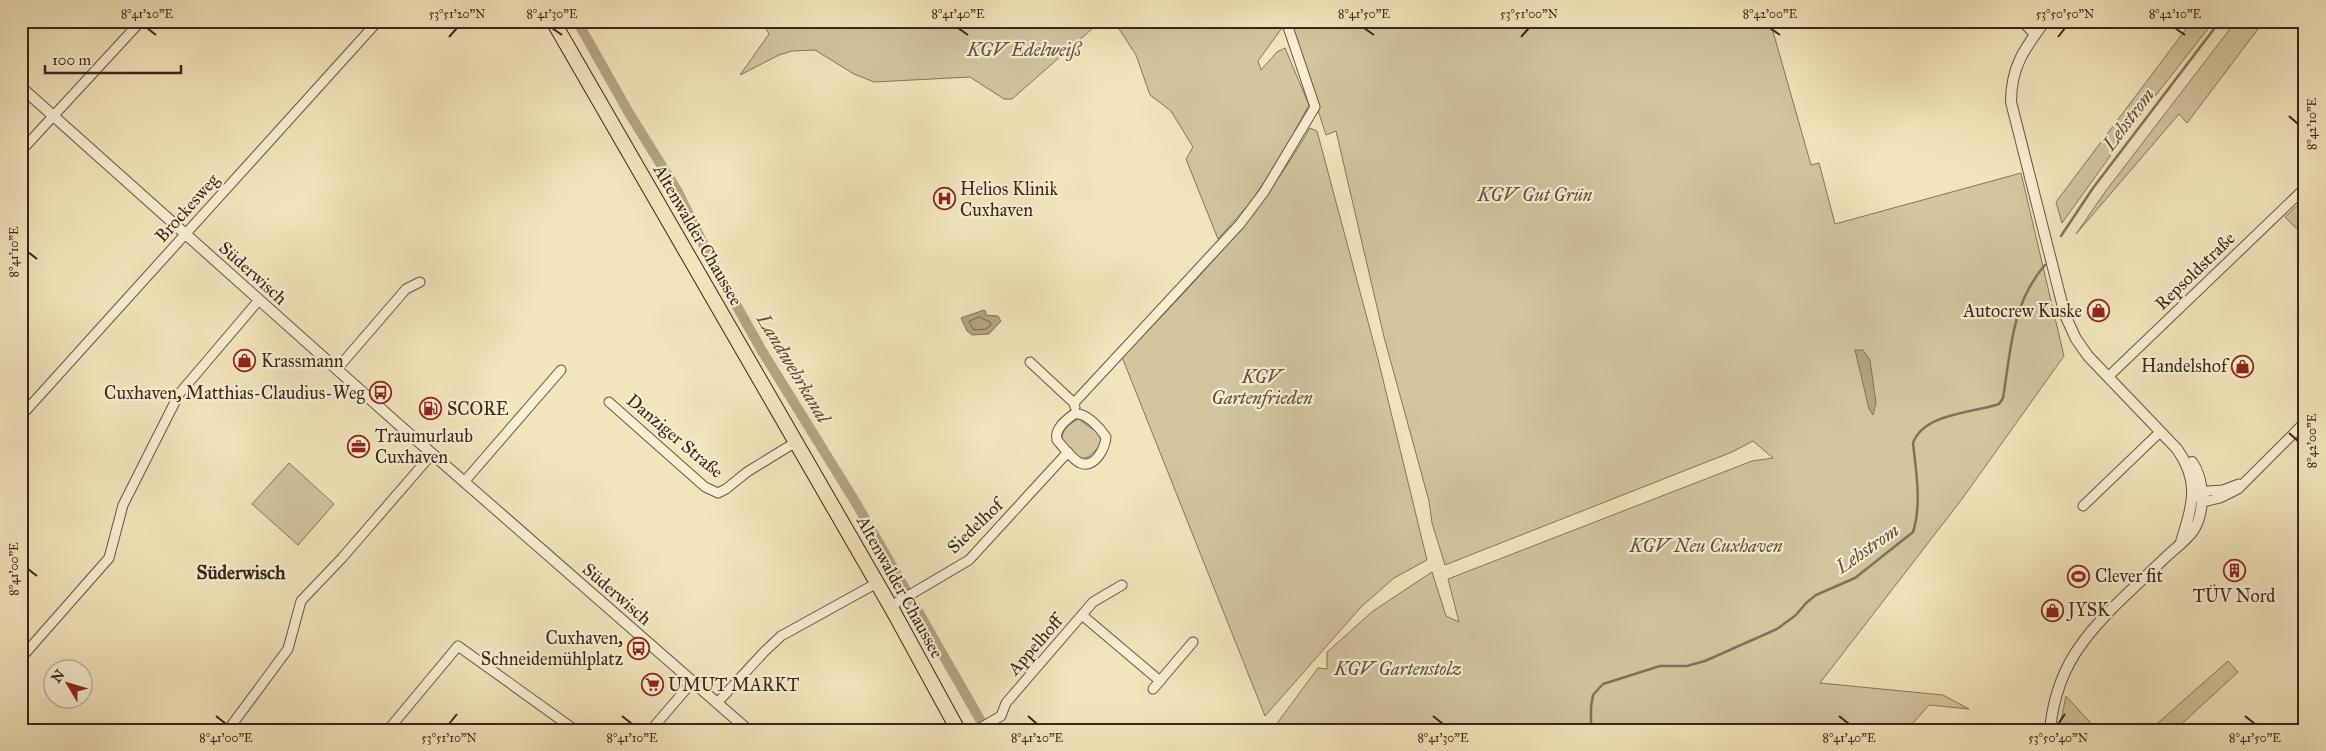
<svg xmlns="http://www.w3.org/2000/svg" width="2326" height="751" viewBox="0 0 2326 751" font-family="'IM FELL Great Primer',serif">
  <rect width="100%" height="100%" fill="#f2e5bc"/>
  <filter id="stains"><feTurbulence type="fractalNoise" baseFrequency=".004" numOctaves="4"/><feColorMatrix values="0 0 0 0 .2 0 0 0 0 .09 0 0 0 0 .02 0 0 0 .5 -.17"/></filter>
  <radialGradient id="worn" r=".72"><stop offset=".6" stop-color="#630" stop-opacity="0"/><stop offset="1" stop-color="#630" stop-opacity=".3"/></radialGradient>
  <g fill="#d2c5a0" stroke="#85765d">
    <path d="M761,21H1101L1012,99H1004L970,77L874,82L854,74L815,50L792,51L779,55L740,75L769,34Z"/>
    <path d="M1114,21H1287L1258,61L1261,70L1277,52L1285,48L1309,105L1279,160L1250,203L1218,239L1186,159L1193,147L1171,111L1150,95L1136,55Z"/>
    <path d="M1289,21H1770L1811,165L1819,163L1835,224L2021,173L2064,356L1962,499L1820,683L1943,695L1969,709L1929,705L1907,730H1272L1318,668L1327,669V652L1373,611L1432,572L1446,616L1459,622L1448,579L1752,461L1773,458L1753,441L1732,452L1445,565L1432,523L1429,501L1384,337L1336,131L1326,135Z"/>
    <path d="M2192,21H2214L2134,123L2062,223L2056,202Z"/>
    <path d="M2236,21H2264L2187,123L2179,114L2076,234L2105,192Z"/>
    <path d="M1310,128L1317,131L1378,359L1427,560L1394,578L1361,607L1265,716L1122,357C1192,286 1260,215 1310,128Z"/>
    <path d="M2305,198V237L2285,217Z"/>
    <path d="M1079,419L1098,433L1103,444L1088,457L1080,459C1075,454 1068,450 1064,445C1057,434 1070,422 1079,419Z"/>
    <path d="M289,463L334,504L298,545L252,504Z"/>
    <path d="M2228,661L2238,672L2175,730H2150Z"/>
    <path d="M2066,696L2097,730H2059Z"/>
  </g>
  <g fill="#b3a485" stroke="#82725a">
    <path d="M984,310L986,312L985,315L998,316L1001,321L989,334L972,335L967,331L961,318Z"/>
    <path d="M1855,350H1863L1870,360L1876,403L1873,415L1869,409Z"/>
  </g>
  <g fill="none" stroke-linecap="round" stroke-linejoin="round">
    <path stroke="#766550" stroke-width="1" d="M979,317L990,322L991,325L986,329L974,330L969,322Z"/>
    <g stroke="#82725a" stroke-width="2.5">
      <path d="M21,22L22,21"/>
      <path d="M2061,236L2093,188L2220,21"/>
      <path d="M1591,730V707L1593,695L1603,684L1660,666H1687L1705,661L1777,629L1796,615L1806,603L1816,595L1855,578L1913,532C1922,504 1916,471 1913,443C1924,413 1973,413 1999,404L2003,398C2011,351 2011,304 2045,265"/>
    </g>
    <path stroke="#b3a485" stroke-width="10" d="M577,21L629,113L678,192L711,260L762,351L856,503L986,730"/>
    <defs>
      <g id="minor">
        <path d="M2022,21L2035,35"/>
        <path d="M21,151L141,21"/>
        <path d="M1030,362L1074,403L1075,407"/>
        <path d="M337,369L406,289L420,282"/>
        <path d="M2108,377L2305,188"/>
        <path d="M609,402L705,487L718,493L726,489L747,472L796,442"/>
        <path d="M1074,403L1240,224L1264,192L1315,107L1286,21"/>
        <path d="M1074,414C1086,412 1100,428 1106,437C1105,448 1095,469 1080,463C1072,459 1063,447 1057,440C1054,429 1066,420 1074,414Z"/>
        <path d="M21,416L378,21"/>
        <path d="M464,482L561,370"/>
        <path d="M2201,496L2208,501L2220,498L2238,489L2305,422"/>
        <path d="M2198,497L2208,491L2223,490L2239,484"/>
        <path d="M2083,506L2160,432"/>
        <path d="M891,606L969,560L1068,452"/>
        <path d="M1082,615L1160,681"/>
        <path d="M21,658L109,558L123,505L179,394L259,300"/>
        <path d="M1153,689L1193,642"/>
        <path d="M717,703L764,652L781,636L877,583"/>
        <path d="M21,725L26,730"/>
        <path d="M228,730L288,649L301,601L342,558L432,454"/>
        <path d="M388,730L458,646L575,730"/>
        <path d="M651,730L693,681"/>
        <path d="M977,730L1001,716L1006,703L1093,602L1122,585"/>
      </g>
      <g id="tertiary">
        <path d="M2045,21C2025,48 2011,66 2011,102L2065,315L2076,339L2088,356L2177,449C2201,483 2192,505 2181,542"/>
        <path d="M21,87L397,423L748,730"/>
        <path d="M2050,730C2053,698 2064,667 2083,642C2106,611 2138,584 2166,557C2174,549 2186,541 2193,531C2205,513 2205,480 2192,462"/>
      </g>
      <path id="primary" d="M553,21L892,609L958,730"/>
    </defs>
    <use href="#minor" stroke="#665642" stroke-width="11"/>
    <use href="#tertiary" stroke="#665642" stroke-width="12"/>
    <use href="#primary" stroke="#38261a" stroke-width="16"/>
    <use href="#minor" stroke="#f7eed3" stroke-width="9"/>
    <use href="#tertiary" stroke="#f7eed3" stroke-width="10"/>
    <use href="#primary" stroke="#f2e5bc" stroke-width="14"/>
  </g>
  <path fill="none" stroke="#38261a" stroke-width="2" d="M147,28L156,35M552,28L562,35M958,28L968,35M1364,28L1374,35M1770,28L1780,35M2175,28L2185,35M449,37L457,28M1521,37L1529,28M2058,37L2065,28M2289,116L2298,124M28,252L37,259M2289,433L2298,441M28,569L37,576M216,716L226,724M622,716L632,724M1028,716L1037,724M1433,716L1443,724M1839,716L1849,724M2245,716L2255,724M449,724L457,714M2058,724L2065,714"/>
  <defs>
    <symbol id="hospital-ring" viewBox="-11 -11 22 22"><circle r="9.5" fill="#f7eed3" stroke="#8f2418" stroke-width="1.5"/><path d="M-5-5h3v3.5h4V-5h3V5h-3V1.5h-4V5h-3Z" fill="#8f2418"/></symbol>
    <symbol id="shop-ring" viewBox="-11 -11 22 22"><circle r="9.5" fill="#f7eed3" stroke="#8f2418" stroke-width="1.5"/><path d="M-5-2.5h2.3a2.7 3.5 0 0 1 5.4 0H5L5.5 6h-11ZM-1.5-2.5h3a1.5 2.3 0 0 0-3 0Z" fill="#8f2418"/></symbol>
    <symbol id="bus-ring" viewBox="-11 -11 22 22"><circle r="9.5" fill="#f7eed3" stroke="#8f2418" stroke-width="1.5"/><path d="M-5-6H5V4H4V6H2V4H-2V6H-4V4H-5ZM-3.5-4V0h7V-4ZM-3.5 1.2v1.5H-2V1.2ZM2 1.2v1.5H3.5V1.2Z" fill="#8f2418"/></symbol>
    <symbol id="fuel-ring" viewBox="-11 -11 22 22"><circle r="9.5" fill="#f7eed3" stroke="#8f2418" stroke-width="1.5"/><path d="M-5.5-6h7V0h2V4h1.3V-2.5L3-4.5l.8-.8L6-3V5H2.5V1h-1V6h-7ZM-4.2-4.7v3.2H.2V-4.7Z" fill="#8f2418"/></symbol>
    <symbol id="office-ring" viewBox="-11 -11 22 22"><circle r="9.5" fill="#f7eed3" stroke="#8f2418" stroke-width="1.5"/><path d="M-6-3h4V-5.5h4V-3h4V5H-6ZM-1-4.5V-3h2v-1.5ZM-6 0V1H6V0Z" fill="#8f2418"/></symbol>
    <symbol id="building-ring" viewBox="-11 -11 22 22"><circle r="9.5" fill="#f7eed3" stroke="#8f2418" stroke-width="1.5"/><path d="M-4-6H4V6H1V3H-1V6H-4ZM-2.5-4.3h1.7v1.8h-1.7ZM.8-4.3h1.7v1.8H.8ZM-2.5-1h1.7V.8h-1.7ZM.8-1h1.7V.8H.8Z" fill="#8f2418"/></symbol>
    <symbol id="stadium-ring" viewBox="-11 -11 22 22"><circle r="9.5" fill="#f7eed3" stroke="#8f2418" stroke-width="1.5"/><path d="M0-5a6.5 5 0 1 0 0 10a6.5 5 0 1 0 0-10ZM-3.5-1.8h7v3.6h-7Z" fill="#8f2418"/></symbol>
    <symbol id="supermarket-ring" viewBox="-11 -11 22 22"><circle r="9.5" fill="#f7eed3" stroke="#8f2418" stroke-width="1.5"/><path d="M-6-5.5h2.5l.6 2H6L4.5 2H-2.5L-4.4-4H-6ZM-1.5 3.2a1.3 1.3 0 1 0 .1 0ZM3 3.2a1.3 1.3 0 1 0 .1 0Z" fill="#8f2418"/></symbol>
  </defs>
  <g fill-rule="evenodd">
    <use href="#hospital-ring" x="932" y="186" width="25" height="25"/>
    <use href="#shop-ring" x="2086" y="298" width="25" height="25"/>
    <use href="#shop-ring" x="232" y="348" width="25" height="25"/>
    <use href="#shop-ring" x="2230" y="354" width="25" height="25"/>
    <use href="#bus-ring" x="368" y="380" width="25" height="25"/>
    <use href="#fuel-ring" x="418" y="396" width="25" height="25"/>
    <use href="#office-ring" x="346" y="434" width="25" height="25"/>
    <use href="#building-ring" x="2222" y="558" width="25" height="25"/>
    <use href="#stadium-ring" x="2066" y="564" width="25" height="25"/>
    <use href="#shop-ring" x="2040" y="598" width="25" height="25"/>
    <use href="#bus-ring" x="626" y="636" width="25" height="25"/>
    <use href="#supermarket-ring" x="640" y="672" width="25" height="25"/>
  </g>
  <g text-anchor="middle" stroke-width="4.5" stroke-linejoin="round" paint-order="stroke">
    <g font-size="18" font-style="italic" fill="#5e4e3c" stroke="#f7eed3">
      <text x="1024" y="56">KGV Edelweiß</text>
      <text x="1535" y="201">KGV Gut Grün</text>
      <text x="1262" y="383">KGV<tspan x="1262" dy="21">Gartenfrieden</tspan></text>
      <text x="1706" y="552">KGV Neu Cuxhaven</text>
      <text x="1398" y="675">KGV Gartenstolz</text>
    </g>
    <g font-size="18" fill="#38261a" stroke="#f7eed3" text-anchor="start">
      <text x="960" y="195">Helios Klinik<tspan x="960" dy="21">Cuxhaven</tspan></text>
      <text x="2082" y="317" text-anchor="end">Autocrew Kuske</text>
      <text x="261" y="367">Krassmann</text>
      <text x="2227" y="372" text-anchor="end">Handelshof</text>
      <text x="365" y="399" text-anchor="end">Cuxhaven, Matthias-Claudius-Weg</text>
      <text x="447" y="415">SCORE</text>
      <text x="375" y="442">Traumurlaub<tspan x="375" dy="21">Cuxhaven</tspan></text>
      <text x="2095" y="582">Clever fit</text>
      <text x="2234" y="602" text-anchor="middle">TÜV Nord</text>
      <text x="2068" y="616">JYSK</text>
      <text x="623" y="644" text-anchor="end">Cuxhaven,<tspan x="623" dy="21">Schneidemühlplatz</tspan></text>
      <text x="668" y="691">UMUT MARKT</text>
    </g>
    <g font-size="18" fill="#38261a" stroke="#f7eed3">
      <text transform="translate(187 208) rotate(-48)" y="6">Brockesweg</text>
      <text transform="translate(698 235) rotate(60)" y="6">Altenwalder Chaussee</text>
      <text transform="translate(2195 271) rotate(-44)" y="6">Repsoldstraße</text>
      <text transform="translate(253 273) rotate(42)" y="6">Süderwisch</text>
      <text transform="translate(675 436) rotate(40)" y="6">Danziger Straße</text>
      <text transform="translate(975 526) rotate(-44)" y="6">Siedelhof</text>
      <text transform="translate(900 587) rotate(61)" y="6">Altenwalder Chaussee</text>
      <text transform="translate(617 594) rotate(41)" y="6">Süderwisch</text>
      <text transform="translate(1035 645) rotate(-49)" y="6">Appelhoff</text>
    </g>
    <g font-size="19" font-style="italic" fill="#5d4c3a" stroke="#f7eed3">
      <text transform="translate(2128 119) rotate(-53)" y="7">Lehstrom</text>
      <text transform="translate(794 368) rotate(59)" y="7">Landwehrkanal</text>
      <text transform="translate(1867 548) rotate(-35)" y="7">Lehstrom</text>
    </g>
    <g font-size="19" font-weight="bold" fill="#38261a" stroke="#f7eed3">
      <text x="241" y="579">Süderwisch</text>
    </g>
  </g>
  <rect width="2326" height="751" fill="none" stroke="#f2e5bc" stroke-width="55"/>
  <g transform="translate(68 684) rotate(308)"><circle r="24" fill="#f7eed3" stroke="#ab9e89"/>
  <path d="M0-4L9 19L0 12L-9 19Z" fill="#8f2418"/>
  <text y="-8" font-size="14" font-weight="bold" text-anchor="middle" fill="#38261a">N</text>
  </g>
  <path d="M45 65v8h136v-8" fill="none" stroke="#38261a" stroke-width="2.5"/>
  <text x="52" y="65" font-size="15" fill="#38261a" stroke="#f7eed3" stroke-width="4" paint-order="stroke">100 m</text>
  <rect x="28" y="28" width="2270" height="696" fill="none" stroke="#38261a" stroke-width="2"/>
  <g font-size="12" text-anchor="middle" fill="#38261a">
    <text x="147" y="18">8°41'20"E</text>
    <text x="457" y="18">53°51'20"N</text>
    <text x="552" y="18">8°41'30"E</text>
    <text x="958" y="18">8°41'40"E</text>
    <text x="1364" y="18">8°41'50"E</text>
    <text x="1529" y="18">53°51'00"N</text>
    <text x="1770" y="18">8°42'00"E</text>
    <text x="2065" y="18">53°50'50"N</text>
    <text x="2175" y="18">8°42'10"E</text>
    <text transform="translate(2312 124) rotate(-90)" y="4">8°42'10"E</text>
    <text transform="translate(14 252) rotate(-90)" y="4">8°41'10"E</text>
    <text transform="translate(2312 441) rotate(-90)" y="4">8°42'00"E</text>
    <text transform="translate(14 569) rotate(-90)" y="4">8°41'00"E</text>
    <text x="226" y="742">8°41'00"E</text>
    <text x="449" y="742">53°51'10"N</text>
    <text x="632" y="742">8°41'10"E</text>
    <text x="1037" y="742">8°41'20"E</text>
    <text x="1443" y="742">8°41'30"E</text>
    <text x="1849" y="742">8°41'40"E</text>
    <text x="2058" y="742">53°50'40"N</text>
    <text x="2255" y="742">8°41'50"E</text>
  </g>
  <rect width="100%" height="100%" filter="url(#stains)"/>
  <rect width="100%" height="100%" fill="url(#worn)"/>
</svg>
